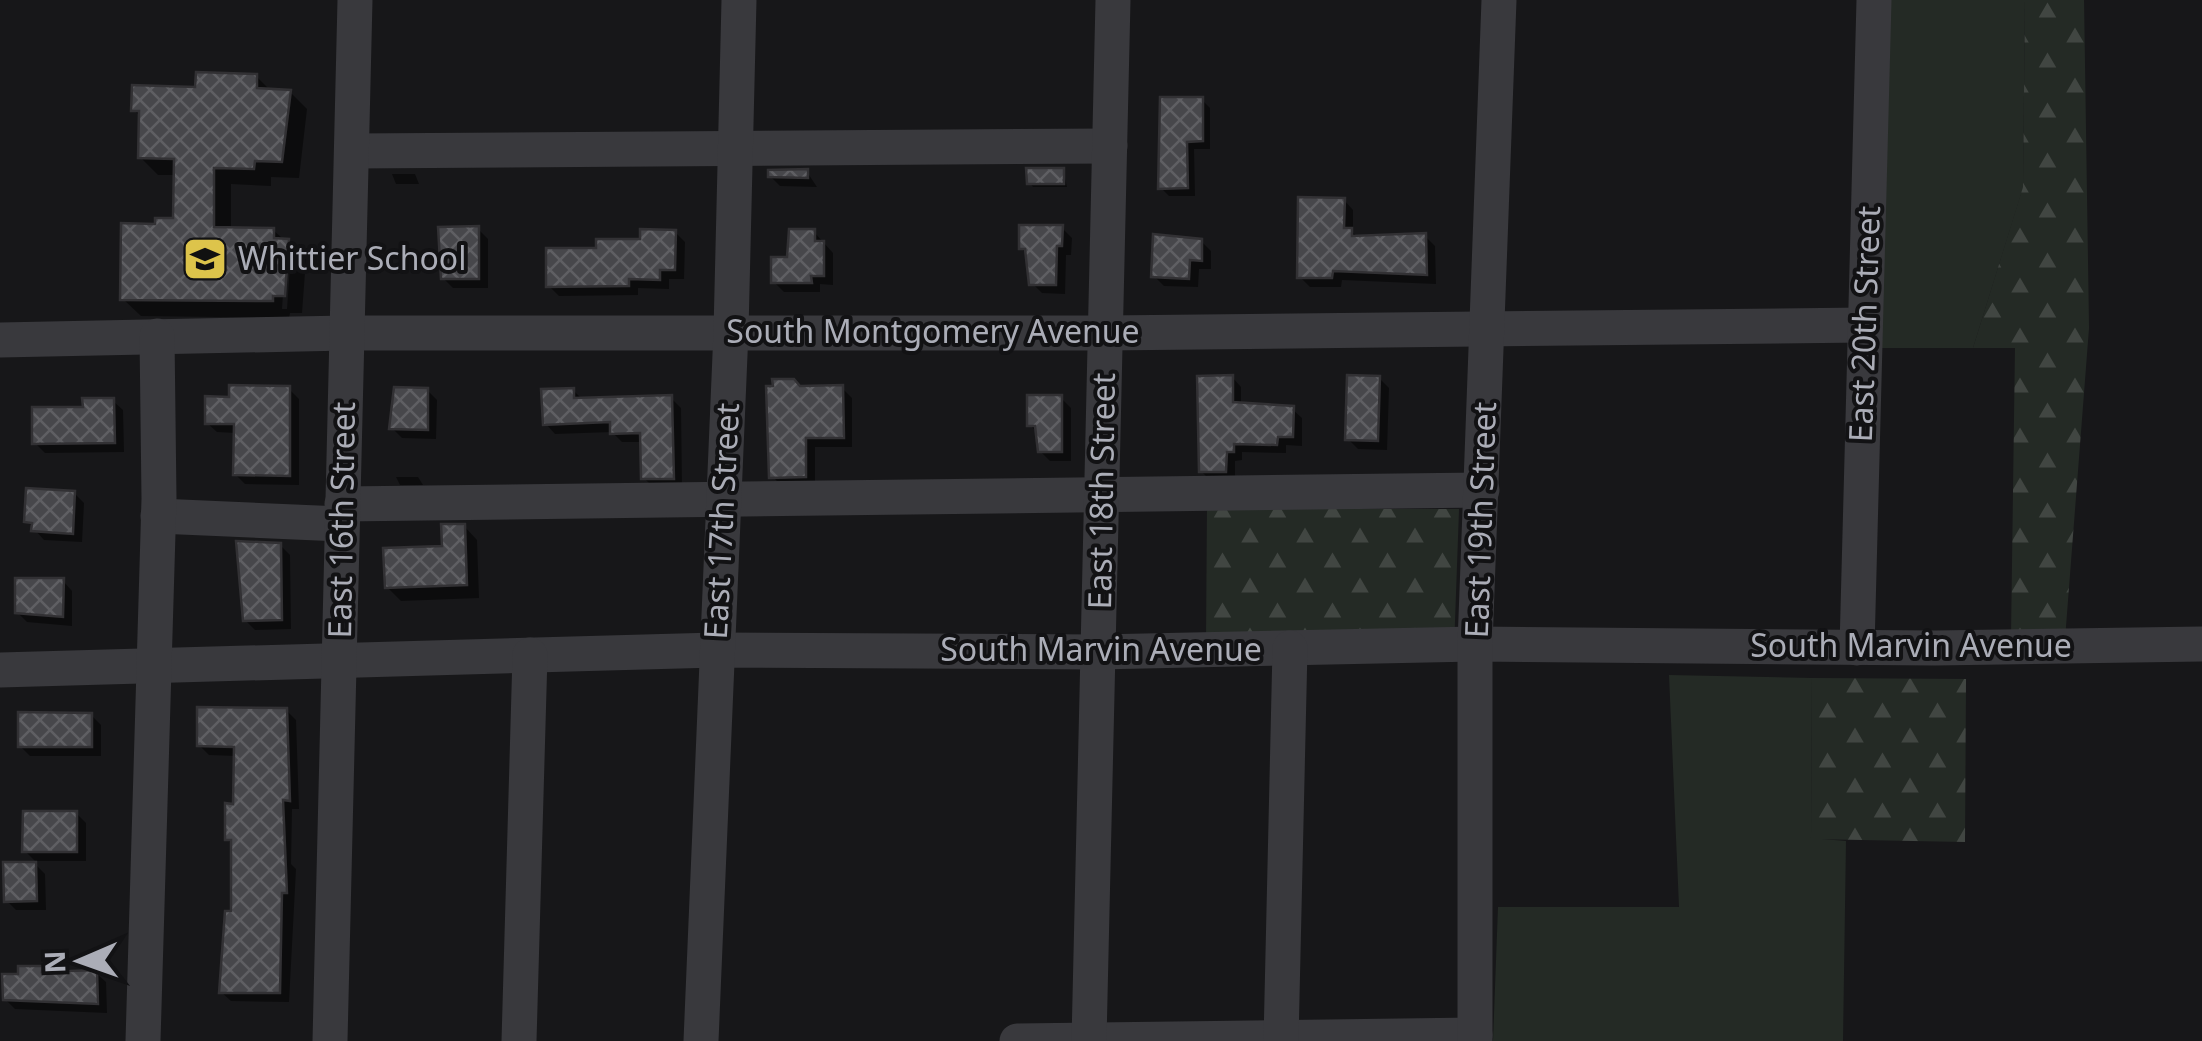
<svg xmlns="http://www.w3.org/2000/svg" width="2202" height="1041" viewBox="0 0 2202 1041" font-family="'Noto Sans',sans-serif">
  <defs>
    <pattern id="forest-firs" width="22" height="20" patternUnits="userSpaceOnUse" patternTransform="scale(2.5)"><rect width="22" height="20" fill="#242a25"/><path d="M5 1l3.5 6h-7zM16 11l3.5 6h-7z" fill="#414642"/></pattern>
    <pattern id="building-cross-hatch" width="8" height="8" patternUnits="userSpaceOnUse" patternTransform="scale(2.5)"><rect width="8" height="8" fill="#47474b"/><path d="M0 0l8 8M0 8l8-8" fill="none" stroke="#5f5f63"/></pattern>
  </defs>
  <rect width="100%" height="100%" fill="#171719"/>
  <g fill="#242a25">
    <path d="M1881,0H2025L2023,188L1973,348H1868Z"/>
    <path d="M1669,675L1812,678L1811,838L1846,841L1843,1041H1493L1498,907H1679Z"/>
  </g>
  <g fill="url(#forest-firs)">
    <path d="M2025,0H2084L2089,328L2065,639L2011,638L2015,348H1973L2023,187Z"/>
    <path d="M1207,509H1459L1454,648L1206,646Z"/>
    <path d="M1812,678L1966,679L1965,842L1811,839Z"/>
  </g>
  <g fill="#0007" fill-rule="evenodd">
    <path d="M256,76L271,91L290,92L307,109L299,178L271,177V186L231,184V230H273L306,259L302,313H290L289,318L141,316L123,299L157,226L175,221L176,175H158L140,157L142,118L134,110ZM286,247L291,252L287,309H282Z"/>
    <path d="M1202,100L1210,108V149H1194L1195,196H1169L1161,188Z"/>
    <path d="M1063,170L1067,187H1033L1029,182Z"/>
    <path d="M807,172L817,187L780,186L770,176Z"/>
    <path d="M392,174H415L419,184H396Z"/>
    <path d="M1344,200L1353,210V233L1359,238L1425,236L1435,246L1436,284L1342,280L1341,287H1310L1300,277Z"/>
    <path d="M1062,228L1072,238L1071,255H1066L1065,294L1042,293L1032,283L1028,255L1021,248Z"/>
    <path d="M478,229L488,239V288H453L443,278Z"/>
    <path d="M675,232L685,242L684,279H669V289L638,288V295L559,296L549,286L599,250Z"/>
    <path d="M814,232L833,253V285L820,284V292H784L774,282Z"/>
    <path d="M1201,241L1211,251V269H1199L1198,287L1164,286L1154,276Z"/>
    <path d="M1232,377L1241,387V405L1292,409L1302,418V446L1286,445V453L1242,452V460L1235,461V480H1210L1201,471Z"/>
    <path d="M1379,378L1389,388L1387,450L1358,449L1348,439Z"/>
    <path d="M799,388H842L852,398V447H815V486H782L772,476Z"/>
    <path d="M289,389L299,399V485L245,484L235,474L236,433L217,432L207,423L231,400Z"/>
    <path d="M427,390L437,400L436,439L402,438L392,428Z"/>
    <path d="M573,390L583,400L671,398L681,408L682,488H654L644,478L643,442H622L612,432L555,434L546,424Z"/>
    <path d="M1061,398L1071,408V461H1050L1040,451L1038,433L1030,425Z"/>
    <path d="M113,401L123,410L124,452L45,453L35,443L85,409Z"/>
    <path d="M396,477H418L423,485H400Z"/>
    <path d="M74,493L84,503L82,542L44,540L27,521Z"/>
    <path d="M464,526L477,540L479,598L401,601L387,587L444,549Z"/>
    <path d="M280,545L290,555L291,629L255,630L245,620Z"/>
    <path d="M63,581L72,591V626L27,622L17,612Z"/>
    <path d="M286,710L296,720L299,809H292L291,864L296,869L289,1002L231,1001L221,992L233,914L234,846L227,839L236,806V756L209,755L199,745Z"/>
    <path d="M91,715L101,725V756H30L20,746Z"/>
    <path d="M76,813L86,823V861H35L25,851Z"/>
    <path d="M35,864L45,874L46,910H16L6,900Z"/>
    <path d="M42,968L48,975L96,973L106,982L107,1013L15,1009L5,999L20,976Z"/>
  </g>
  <g fill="url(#building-cross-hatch)" stroke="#323134" stroke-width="2.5">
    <path d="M196,72L257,74V88L291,90L282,162L255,161L254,169L214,168V227L274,228V238L289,239L285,296H273V301L120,300L121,223L155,224V218H173L174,159L138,158L139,111H131L132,85L195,87Z"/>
    <path d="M1160,97H1203V141L1187,142L1188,188L1158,189Z"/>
    <path d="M1026,168H1064V184H1027Z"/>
    <path d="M808,169V178L768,177V170Z"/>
    <path d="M1298,197L1345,198L1344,228H1352V236L1426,233L1427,275L1333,271L1332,278H1297Z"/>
    <path d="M1019,225H1063L1062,246H1057L1056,285H1029L1025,249H1019Z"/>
    <path d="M479,226V279H441L438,227Z"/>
    <path d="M640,229L676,230L675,270H660V280L629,279V286L546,287V248H596V239H640Z"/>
    <path d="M789,229H815V241H824V276H811L812,283H771V257H787Z"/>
    <path d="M1153,234L1202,239V261L1190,260L1189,279L1151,277Z"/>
    <path d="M1233,375V402L1294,406L1293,437H1278L1277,445L1234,444V452H1227L1226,472H1199L1197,376Z"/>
    <path d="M1347,375L1380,376L1378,441L1345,440Z"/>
    <path d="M772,379H794L800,386L843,385L844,438H806V477L769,478L766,386H773Z"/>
    <path d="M229,385L290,386V476L233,475L234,424H205V396L229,397Z"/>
    <path d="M394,387L428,388V430L389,429Z"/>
    <path d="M574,388V398L672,395L674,479H641L640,433L610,434V422L543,425L541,389Z"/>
    <path d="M1027,395H1062V452H1038L1035,426H1027Z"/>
    <path d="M82,398H114L115,443L32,444V407H83Z"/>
    <path d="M26,488L75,491L73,534L31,531L32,523L24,522Z"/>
    <path d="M441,524H465L467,585L385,588L383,548L442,546Z"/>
    <path d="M236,541L281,543L282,620L243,621Z"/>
    <path d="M15,578H64L63,617L15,613Z"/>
    <path d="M197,707L287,708L290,801L283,800L287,893H282L280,993H219L225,911H231V840H225V803L233,804L234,747L197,746Z"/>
    <path d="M18,712L92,713V747H18Z"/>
    <path d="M23,811H77V852H22Z"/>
    <path d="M3,862H36L37,901L4,902Z"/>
    <path d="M18,966H43L42,972L97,970L98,1004L3,1000L2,974H18Z"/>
  </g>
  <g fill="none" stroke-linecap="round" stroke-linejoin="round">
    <g stroke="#39393d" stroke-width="35">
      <path d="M352,151L1110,146"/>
      <path d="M0,340L347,333H1105L1865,325"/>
      <path d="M342,504L1482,490"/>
      <path d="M158,516L341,524"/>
      <path d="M1857,648L1874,0"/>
      <path d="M0,670L716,650L1098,652L1475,644L1935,648L2202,644"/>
      <path d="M143,1041L159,499L157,336"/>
      <path d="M330,1041L355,0"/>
      <path d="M519,1041L530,655"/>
      <path d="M701,1041L731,331L739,0"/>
      <path d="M1017,1041L1475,1035"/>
      <path d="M1089,1041L1113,0"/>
      <path d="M1281,1041L1290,648"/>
      <path d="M1475,1041V644L1499,0"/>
    </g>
  </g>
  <defs>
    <symbol id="school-square" viewBox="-11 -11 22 22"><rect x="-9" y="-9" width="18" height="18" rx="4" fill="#ddc44b" stroke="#121214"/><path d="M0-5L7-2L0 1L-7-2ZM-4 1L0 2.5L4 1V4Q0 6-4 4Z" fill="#111"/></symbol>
  </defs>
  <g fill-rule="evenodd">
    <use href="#school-square" x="180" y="234" width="50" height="50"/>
  </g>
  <g text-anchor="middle" stroke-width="8" stroke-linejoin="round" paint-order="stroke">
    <g font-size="32" fill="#abadb7" stroke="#121214" text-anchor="start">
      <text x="238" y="270">Whittier School</text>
    </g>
    <g font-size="32" fill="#abadb7" stroke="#121214">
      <text transform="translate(1865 324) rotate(-88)" y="11">East 20th Street</text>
      <text x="933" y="343">South Montgomery Avenue</text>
      <text transform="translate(1102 491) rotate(-89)" y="11">East 18th Street</text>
      <text transform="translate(342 520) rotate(-89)" y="11">East 16th Street</text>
      <text transform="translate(1481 520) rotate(-88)" y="11">East 19th Street</text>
      <text transform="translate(722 521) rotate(-87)" y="11">East 17th Street</text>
      <text x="1911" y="657">South Marvin Avenue</text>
      <text x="1101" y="661">South Marvin Avenue</text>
    </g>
  </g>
  <g transform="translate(80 961) rotate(268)" stroke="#121214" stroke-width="8" paint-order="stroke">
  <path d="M0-8L18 38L0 25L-18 38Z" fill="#abadb7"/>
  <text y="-15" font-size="28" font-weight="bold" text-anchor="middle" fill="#abadb7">N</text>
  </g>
</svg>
